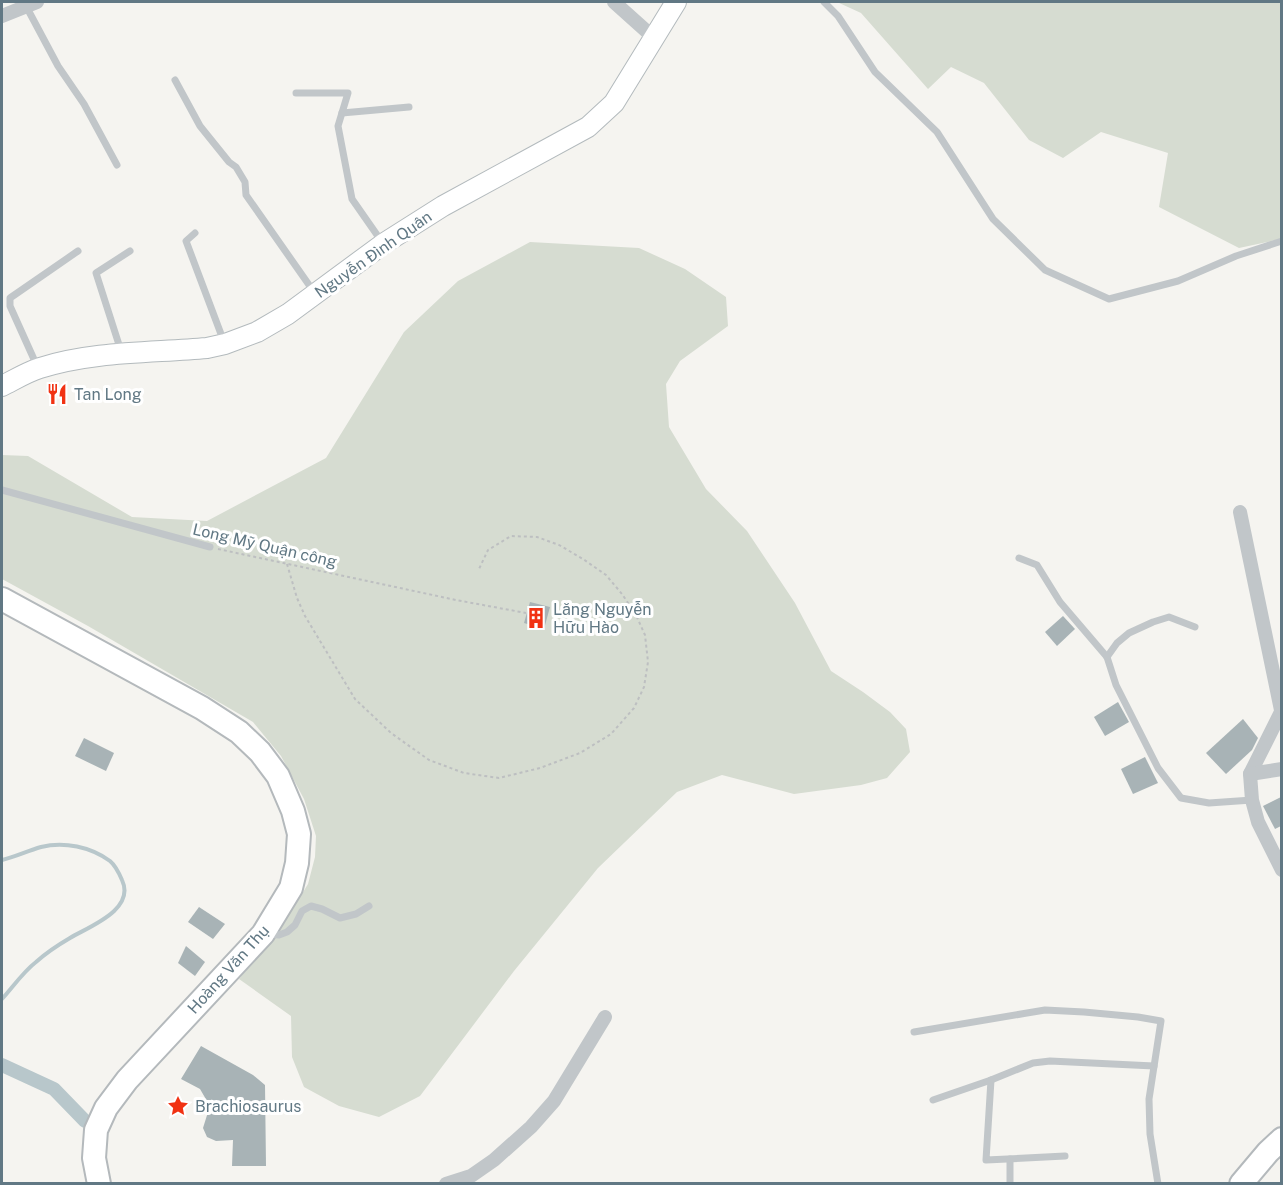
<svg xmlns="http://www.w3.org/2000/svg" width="1283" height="1185" viewBox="0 0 1283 1185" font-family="'Public Sans',sans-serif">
  <rect width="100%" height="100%" fill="#f5f4f0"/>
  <g fill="#d6dcd1">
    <path d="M837,2H1281V239L1239,248L1159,207L1168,153L1101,132L1063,158L1029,140L984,83L951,67L928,89L861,13Z"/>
    <path d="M530,242L639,248L685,269L726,297L728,326L680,361L666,384L669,427L706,489L747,531L795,603L831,671L863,692L890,712L906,729L910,752L887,778L861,785L794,794L722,775L677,792L598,868L514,971L420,1096L379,1117L339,1106L304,1087L292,1057L291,1016L239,979L289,915L308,884L315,857L316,836L304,799L281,756L253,722L88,626L2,579V455L28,456L132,517L207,521L326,458L404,332L458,281Z"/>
  </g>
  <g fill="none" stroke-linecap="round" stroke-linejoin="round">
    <path stroke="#b8c7cb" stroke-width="4" d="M2,860C15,857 27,851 41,847C64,841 91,847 110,861C116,866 119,873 122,880C136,910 88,927 70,938C58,945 46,953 36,962C23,972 13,987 2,999"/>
    <path stroke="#b8c7cb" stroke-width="14" d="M2,1065L54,1089L85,1121"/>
  </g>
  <g fill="#a8b3b6">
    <path d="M530,602L550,607L544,629L524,623Z"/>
    <path d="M1063,616L1075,629L1057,646L1045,632Z"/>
    <path d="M1118,702L1129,722L1105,736L1094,717Z"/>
    <path d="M1243,719L1258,738L1252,750L1226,774L1206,753Z"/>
    <path d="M84,738L114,753L106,771L75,756Z"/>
    <path d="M1145,757L1158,783L1133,794L1121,769Z"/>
    <path d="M1281,797V826L1275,829L1263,806Z"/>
    <path d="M199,907L225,924L213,939L188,922Z"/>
    <path d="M186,946L205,962L195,976L178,963Z"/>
    <path d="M201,1046L253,1075L265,1085L266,1166H232L233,1140L216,1141L207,1137L203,1128L208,1112L207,1101L200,1089L181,1079Z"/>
  </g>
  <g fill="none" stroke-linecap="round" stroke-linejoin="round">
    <defs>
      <path id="secondary" d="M2,386C14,380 27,372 40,368C93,351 152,353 207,348L225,344L257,332L288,314L383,244L443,206L588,127L614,103L676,2"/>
      <g id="primary">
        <path d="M2,599L202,708L239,732L260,752L278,776L293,811L299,834L297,863L291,888L263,934L127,1080L106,1108L96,1130L94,1158L99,1184"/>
        <path d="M1241,1184L1268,1152L1282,1139"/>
      </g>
    </defs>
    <use href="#secondary" stroke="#b3babd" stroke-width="22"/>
    <use href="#primary" stroke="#b4b9bc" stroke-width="26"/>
    <g stroke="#bdbfc1" stroke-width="2" stroke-dasharray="3 3" stroke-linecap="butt">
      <path d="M218,549L456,600L526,613"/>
      <path d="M287,564L297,598L305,616L355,699L391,733L429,760L464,773L499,778L540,768L580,753L611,734L634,708L644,687L648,662L645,635L636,615L622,594L606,575L583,559L559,545L537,537L511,536L488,550L479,569"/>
    </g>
    <g stroke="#c1c6c9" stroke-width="7">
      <path d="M824,2L838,16L875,72L937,132L993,219L1045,270L1109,299L1178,281L1236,256L1282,241"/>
      <path d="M26,6L58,66L84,104L117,165"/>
      <path d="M175,80L200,126L229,162L236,167L245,182L246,195L314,292"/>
      <path d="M296,93H348L338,126L352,199L382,242"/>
      <path d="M342,113L409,107"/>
      <path d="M195,233L186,241L224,342"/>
      <path d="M121,351L96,273L130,251"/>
      <path d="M37,366L10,306V298L78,251"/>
      <path d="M2,490L210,547"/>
      <path d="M1019,558L1037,565L1060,602L1107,657L1116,685L1158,768L1181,798L1209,803L1252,800"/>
      <path d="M1107,657L1117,643L1129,633L1153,622L1169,617L1195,627"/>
      <path d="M268,934L279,935L287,932L295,925L302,911L311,906L322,909L340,918L356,914L369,906"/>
      <path d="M914,1032L1045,1010L1084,1012L1138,1017L1161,1021L1149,1099L1150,1134L1158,1184"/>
      <path d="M991,1080L986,1160L1065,1156"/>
      <path d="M933,1100L991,1080L1033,1063L1050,1061L1154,1066"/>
      <path d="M1010,1184V1159"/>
    </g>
    <g stroke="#c1c6c9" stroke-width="14">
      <path d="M614,2L653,37"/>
      <path d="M2,16L37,2"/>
      <path d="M1240,512L1281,710"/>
      <path d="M1282,710L1250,774L1252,800L1258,822L1282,870"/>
      <path d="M1250,774L1282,769"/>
      <path d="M446,1184L471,1176L494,1160L531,1127L554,1101L605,1017"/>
    </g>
    <use href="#secondary" stroke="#fff" stroke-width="20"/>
    <use href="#primary" stroke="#fff" stroke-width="22"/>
  </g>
  <defs>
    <symbol id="restaurant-bare" viewBox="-9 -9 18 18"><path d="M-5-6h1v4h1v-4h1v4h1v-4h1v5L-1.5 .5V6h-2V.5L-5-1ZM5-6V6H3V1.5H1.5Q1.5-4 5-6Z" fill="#f13213" stroke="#fff" stroke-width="2.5" paint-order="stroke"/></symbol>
    <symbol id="building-bare" viewBox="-9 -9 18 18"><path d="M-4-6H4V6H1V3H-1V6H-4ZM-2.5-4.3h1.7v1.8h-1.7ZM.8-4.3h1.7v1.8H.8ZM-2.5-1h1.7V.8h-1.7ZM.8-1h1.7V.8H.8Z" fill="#f13213" stroke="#fff" stroke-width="2.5" paint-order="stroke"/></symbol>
    <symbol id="sight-bare" viewBox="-9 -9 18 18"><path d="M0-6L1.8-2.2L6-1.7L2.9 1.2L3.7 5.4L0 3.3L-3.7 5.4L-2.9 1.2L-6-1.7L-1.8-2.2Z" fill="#f13213" stroke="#fff" stroke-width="2.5" paint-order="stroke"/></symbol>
  </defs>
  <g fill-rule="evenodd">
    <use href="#restaurant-bare" x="42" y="379" width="30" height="30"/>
    <use href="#building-bare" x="521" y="603" width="30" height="30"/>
    <use href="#sight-bare" x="163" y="1091" width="30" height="30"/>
  </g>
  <g text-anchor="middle" stroke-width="6" stroke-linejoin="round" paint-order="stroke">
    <g font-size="16" fill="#617884" stroke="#fff">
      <text transform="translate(373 254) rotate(-35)" y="6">Nguyễn Đình Quân</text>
      <text transform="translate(265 545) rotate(13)" y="6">Long Mỹ Quận công</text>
      <text transform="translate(228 969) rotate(-48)" y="6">Hoàng Văn Thụ</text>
    </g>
    <g font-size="16" fill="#617884" stroke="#fff" text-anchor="start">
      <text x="74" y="400">Tan Long</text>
      <text x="553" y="615">Lăng Nguyễn<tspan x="553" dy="18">Hữu Hào</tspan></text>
      <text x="195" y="1112">Brachiosaurus</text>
    </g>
  </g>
  <rect width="1283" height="1185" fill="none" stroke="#617884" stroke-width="6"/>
</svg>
